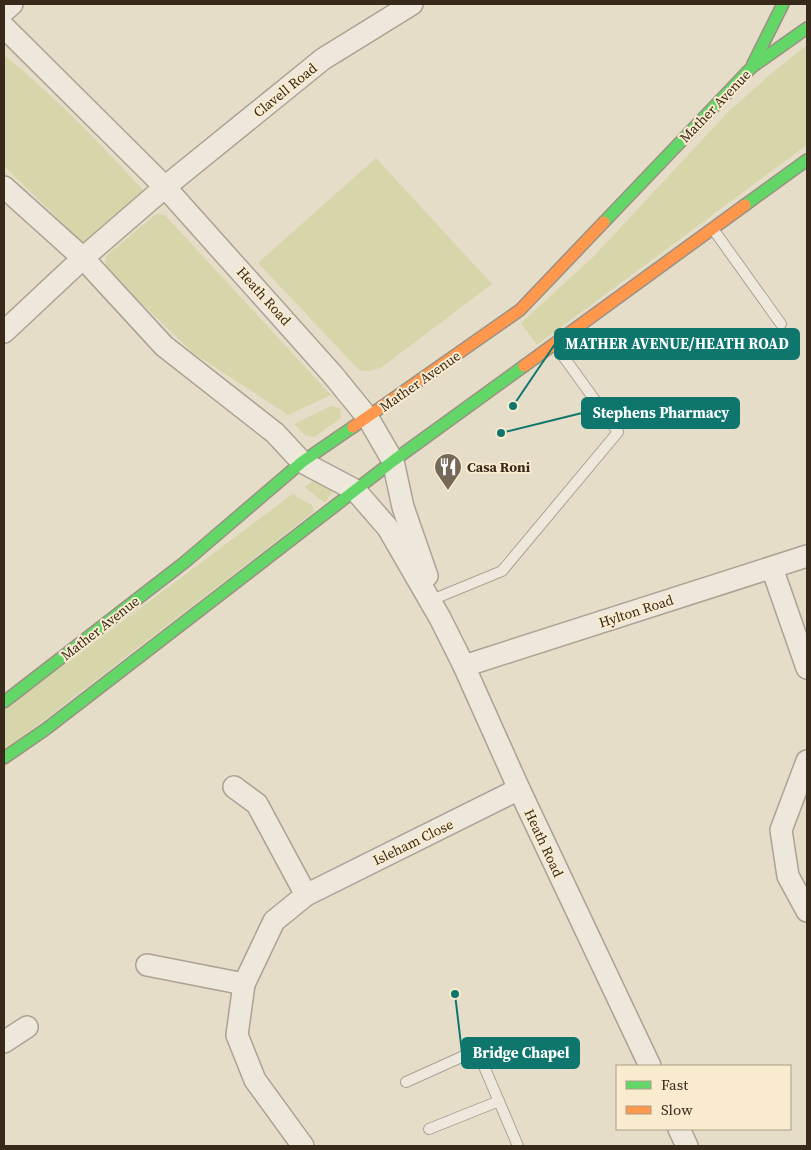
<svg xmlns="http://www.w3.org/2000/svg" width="811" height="1150" viewBox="0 0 811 1150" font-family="'Source Serif 4',serif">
  <rect width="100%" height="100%" fill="#e6ddc9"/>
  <g fill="#d7d6aa">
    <path d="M807,45V145L537,345L521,323L594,256L728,112L773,72Z"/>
    <path d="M4,55C54,96 99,142 143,190L142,195L92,243H83L4,166Z"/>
    <path d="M376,158L492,284L382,367C374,371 367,372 359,370L258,263Z"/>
    <path d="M156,214L165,215L331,395L288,415L193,353L105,268L106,256Z"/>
    <path d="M331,406L340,408L341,418L314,437L306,436L294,424Z"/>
    <path d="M314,480L333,490L325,503L304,487Z"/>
    <path d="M294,493L297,497L312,505L314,512L4,751V710Z"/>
  </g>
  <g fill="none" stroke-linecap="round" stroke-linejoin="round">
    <defs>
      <g id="lane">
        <path d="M713,229L781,324"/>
        <path d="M434,599L502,571L618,432L555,345"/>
        <path d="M406,1082L477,1050L518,1146"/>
        <path d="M429,1129L499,1101"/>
      </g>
      <g id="street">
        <path d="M4,11L12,4"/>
        <path d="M4,27L165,187L333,375L368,418L393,461L403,507L427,576"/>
        <path d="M4,187L83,258L164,346L275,433L302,462L355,490L388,528L440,618L464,666L519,789L650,1066"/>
        <path d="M4,332L83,258L165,187L323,59L412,4"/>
        <path d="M772,568L807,668"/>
        <path d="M464,666L807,556"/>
        <path d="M807,761L781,830L788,876L807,911"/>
        <path d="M234,787L257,804L306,895"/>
        <path d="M147,965L244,984"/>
        <path d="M4,1042L27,1027"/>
        <path d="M679,1129L687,1146"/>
        <path d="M303,1146L255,1080L237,1035L244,984L274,921L306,895L519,789"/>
      </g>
      <g id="fast">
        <path d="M753,64L783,4"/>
        <path d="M745,205L807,160"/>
        <path d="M604,222L752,67L807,28"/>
        <path d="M4,702L185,562L302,462L353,427"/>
        <path d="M4,758L46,729L393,461L524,366"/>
      </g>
      <g id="slow">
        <path d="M524,366L745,205"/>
        <path d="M353,427L520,310L604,222"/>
      </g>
    </defs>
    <use href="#lane" stroke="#aba293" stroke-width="12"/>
    <use href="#street" stroke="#aba293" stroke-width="24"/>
    <use href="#fast" stroke="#9a9183" stroke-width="14"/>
    <use href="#slow" stroke="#9a9183" stroke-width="14"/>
    <use href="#lane" stroke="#ede7dc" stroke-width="10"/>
    <use href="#street" stroke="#ede7dc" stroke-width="21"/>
    <use href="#fast" stroke="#63d668" stroke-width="11"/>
    <use href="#slow" stroke="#ff974d" stroke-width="11"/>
  </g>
  <defs>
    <symbol id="restaurant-pin" viewBox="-11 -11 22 30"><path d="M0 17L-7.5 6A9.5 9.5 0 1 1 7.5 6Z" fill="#766858" stroke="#f9ebce"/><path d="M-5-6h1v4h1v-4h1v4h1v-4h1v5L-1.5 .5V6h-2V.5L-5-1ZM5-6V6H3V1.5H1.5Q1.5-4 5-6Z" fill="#fff"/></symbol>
  </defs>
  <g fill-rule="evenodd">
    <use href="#restaurant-pin" x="432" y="451" width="32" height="43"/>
  </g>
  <g text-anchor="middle" stroke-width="4" stroke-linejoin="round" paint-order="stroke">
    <g font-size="14" fill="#39291b" stroke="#f9ebce">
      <text transform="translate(285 90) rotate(-39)" y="5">Clavell Road</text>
      <text transform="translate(715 106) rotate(-46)" y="5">Mather Avenue</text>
      <text transform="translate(264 296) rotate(48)" y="5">Heath Road</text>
      <text transform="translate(420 381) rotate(-35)" y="5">Mather Avenue</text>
      <text transform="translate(636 611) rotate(-18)" y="5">Hylton Road</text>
      <text transform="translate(100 628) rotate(-38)" y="5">Mather Avenue</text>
      <text transform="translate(413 842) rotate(-26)" y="5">Isleham Close</text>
      <text transform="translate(544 843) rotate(65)" y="5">Heath Road</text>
    </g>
    <g font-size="14" font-weight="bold" fill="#39291b" stroke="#f9ebce" text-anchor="start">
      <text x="467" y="472">Casa Roni</text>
    </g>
  </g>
  <path fill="none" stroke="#0f766e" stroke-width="2" d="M513 406L555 344M501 433L582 413M455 994L462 1053"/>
  <g fill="#0f766e" stroke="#f9ebce" stroke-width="2">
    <circle cx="513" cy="406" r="5"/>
    <circle cx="501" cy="433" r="5"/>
    <circle cx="455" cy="994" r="5"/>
  </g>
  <g fill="#0f766e" stroke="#0f766e" stroke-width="2">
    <rect x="555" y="329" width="244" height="30" rx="5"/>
    <rect x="582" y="398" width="157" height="30" rx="5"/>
    <rect x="462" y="1038" width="117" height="30" rx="5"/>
  </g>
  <g font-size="15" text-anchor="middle" font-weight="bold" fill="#fff">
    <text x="677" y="349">MATHER AVENUE/HEATH ROAD</text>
    <text x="661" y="418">Stephens Pharmacy</text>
    <text x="521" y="1058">Bridge Chapel</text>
  </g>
  <rect width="811" height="1150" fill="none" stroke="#39291b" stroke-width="10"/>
  <rect x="616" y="1065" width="175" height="65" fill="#f9ebce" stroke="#ac9d86"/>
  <rect x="626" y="1081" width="25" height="8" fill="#63d668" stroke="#ac9d86"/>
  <text x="661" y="1090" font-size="15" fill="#39291b">Fast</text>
  <rect x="626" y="1106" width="25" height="8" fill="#ff974d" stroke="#ac9d86"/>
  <text x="661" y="1115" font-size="15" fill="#39291b">Slow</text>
</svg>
